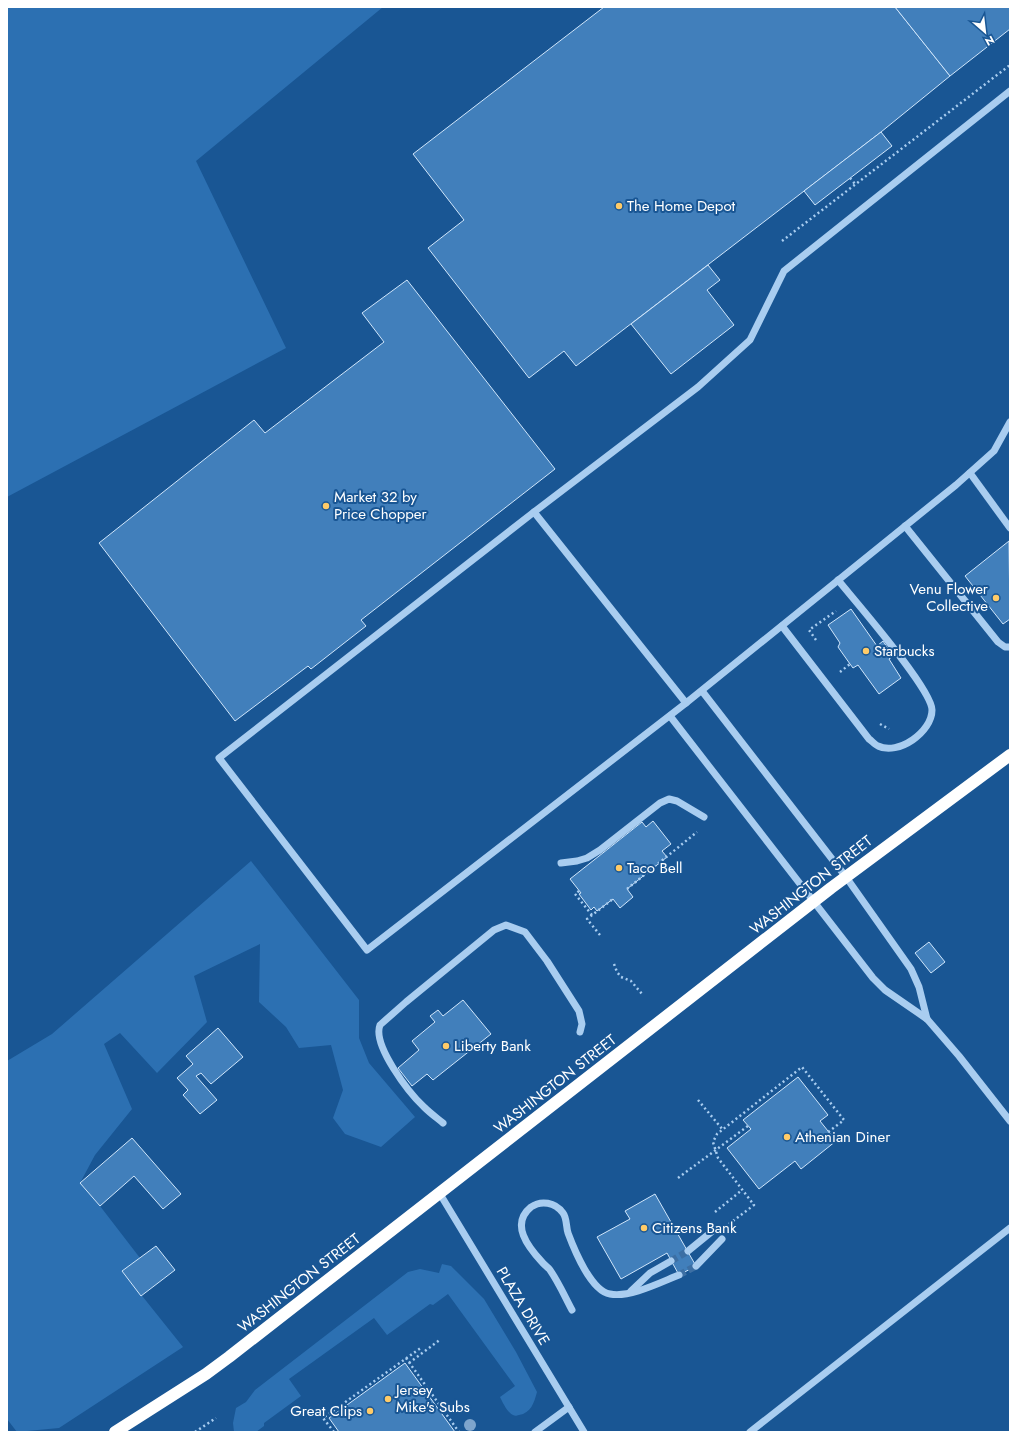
<svg xmlns="http://www.w3.org/2000/svg" width="1017" height="1439" viewBox="0 0 1017 1439" font-family="Jost,sans-serif">
  <rect width="100%" height="100%" fill="#195694"/>
  <g fill="#2c70b2">
    <path d="M7,7H383L196,161L286,348L7,497Z"/>
    <path d="M251,861L359,1000V1038L369,1063L415,1117L381,1147L345,1134L333,1118L343,1090L331,1045L299,1048L286,1027L259,1002L260,944L194,976L207,1022L157,1073L120,1033L104,1044L132,1109L95,1155L80,1183L100,1206L140,1258L123,1272L183,1347L59,1428L17,1432L7,1419V1061L52,1034Z"/>
    <path d="M442,1264L451,1266L484,1299L516,1352L537,1392C534,1403 531,1413 519,1415C516,1416 515,1416 513,1415C507,1412 503,1403 500,1397L515,1386L448,1294L433,1305L430,1304L387,1335L374,1318L289,1379L301,1396L264,1423V1426L256,1432H234L233,1423L236,1408L246,1402L255,1390L408,1272L420,1269L439,1273Z"/>
  </g>
  <g fill="#417fbb" stroke="#d0e6fb">
    <path d="M604,7H895L950,76L881,132L576,366L564,351L529,378L428,248L464,220L413,154Z"/>
    <path d="M895,7H1010V29L950,76Z"/>
    <path d="M881,132L892,146L815,205L804,191Z"/>
    <path d="M708,265L720,280L707,290L734,325L671,374L631,324Z"/>
    <path d="M407,280L555,469L361,620L366,626L311,669L308,666L235,721L99,543L254,420L265,433L384,342L362,313Z"/>
    <path d="M1009,541L1010,619L1003,624L965,576Z"/>
    <path d="M851,609L877,646L883,641L893,656L889,659L901,678L879,694L858,665L853,668L850,664L838,647L840,643L828,625Z"/>
    <path d="M653,821L671,844L662,851L667,857L627,889L633,897L620,908L613,899L597,911L594,907L591,910L579,894L581,893L570,879L642,822L646,827Z"/>
    <path d="M929,942L945,962L931,973L915,953Z"/>
    <path d="M463,1000L491,1034L433,1080L427,1074L412,1086L398,1068L419,1050L412,1041L435,1022L430,1016L438,1010L443,1016Z"/>
    <path d="M218,1028L243,1057L211,1084L201,1073L196,1076L217,1100L200,1114L183,1095L188,1090L177,1078L193,1064L186,1056Z"/>
    <path d="M798,1077L828,1115L820,1121L836,1141L801,1169L795,1161L759,1189L727,1148L751,1129L743,1120Z"/>
    <path d="M132,1138L181,1194L163,1209L134,1176L100,1206L80,1183Z"/>
    <path d="M655,1194L696,1266L679,1275L667,1253L621,1279L597,1237L630,1219L625,1211Z"/>
    <path d="M156,1246L175,1270L141,1296L122,1271Z"/>
    <path d="M405,1363L455,1432H339L329,1418Z"/>
  </g>
  <g fill="none" stroke-linecap="round" stroke-linejoin="round">
    <g stroke="#3c6fa4" stroke-width="7" stroke-dasharray="7 3.5" stroke-linecap="butt">
      <path d="M671,1261L688,1251"/>
      <path d="M679,1275L696,1266"/>
    </g>
    <g stroke="#a9cdf0" stroke-width="2.5" stroke-dasharray="2 3" stroke-linecap="butt">
      <path d="M850,178L855,184"/>
      <path d="M782,241L1010,65"/>
      <path d="M816,640L809,630L836,611"/>
      <path d="M840,672L850,664"/>
      <path d="M880,724L889,729"/>
      <path d="M627,889L697,832"/>
      <path d="M579,891L575,894L592,915"/>
      <path d="M600,935L587,919L613,899"/>
      <path d="M614,964L617,972L621,977L631,981L642,994"/>
      <path d="M698,1100L723,1130"/>
      <path d="M678,1178L748,1126"/>
      <path d="M715,1212L742,1190"/>
      <path d="M729,1224L754,1205L718,1158L713,1142L717,1134L802,1067L844,1120L828,1132"/>
      <path d="M406,1358L459,1432"/>
      <path d="M409,1363L441,1339"/>
      <path d="M195,1432L216,1418"/>
      <path d="M334,1432L323,1418L422,1347"/>
    </g>
    <g stroke="#a9cdf0" stroke-width="7">
      <path d="M1010,91L784,271L750,340L698,387L534,512L219,758L367,950L686,703L956,485L994,451L1010,422"/>
      <path d="M970,473L1010,528"/>
      <path d="M534,512L686,703"/>
      <path d="M905,526L998,642L1005,647H1010"/>
      <path d="M782,626L869,739C872,741 875,745 878,746C898,756 932,732 932,710C932,689 855,601 838,580"/>
      <path d="M702,691L846,877L911,969L919,987L927,1019"/>
      <path d="M670,716L873,978L885,990L927,1019L959,1056L1010,1121"/>
      <path d="M561,863L577,861L587,858L600,850L660,803L669,799L677,801L704,817"/>
      <path d="M443,1123C437,1118 430,1113 424,1107C409,1093 372,1045 380,1025L406,1002L494,930L506,925L525,932L547,961L579,1011L582,1024L580,1032"/>
      <path d="M440,1194L584,1432"/>
      <path d="M688,1251L715,1229"/>
      <path d="M696,1266L722,1239"/>
      <path d="M631,1291L650,1273L671,1261"/>
      <path d="M572,1310C565,1297 559,1283 550,1270C548,1267 544,1265 542,1262C528,1247 510,1224 531,1207C541,1200 555,1202 563,1213C567,1218 566,1227 568,1233C574,1249 591,1291 610,1294C630,1298 661,1282 679,1275"/>
      <path d="M535,1432L569,1407"/>
      <path d="M750,1432L1010,1228"/>
    </g>
    <path stroke="#fff" stroke-width="12" d="M115,1432L206,1374L229,1357L831,888L1010,755"/>
  </g>
  <circle fill="#7ea5cd" cx="470" cy="1425" r="6"/>
  <g fill="#ffcb68" stroke="#195694" stroke-width="1.5">
    <circle cx="619" cy="206" r="4"/>
    <circle cx="326" cy="506" r="4"/>
    <circle cx="996" cy="598" r="4"/>
    <circle cx="866" cy="651" r="4"/>
    <circle cx="619" cy="868" r="4"/>
    <circle cx="446" cy="1046" r="4"/>
    <circle cx="787" cy="1137" r="4"/>
    <circle cx="644" cy="1228" r="4"/>
    <circle cx="388" cy="1399" r="4"/>
    <circle cx="370" cy="1411" r="4"/>
  </g>
  <g text-anchor="middle" stroke-width="4" stroke-linejoin="round" paint-order="stroke">
    <g font-size="15" fill="#fff" stroke="#195694" text-anchor="start">
      <text x="627" y="211">The Home Depot</text>
      <text x="334" y="502">Market 32 by<tspan x="334" dy="17">Price Chopper</tspan></text>
      <text x="988" y="594" text-anchor="end">Venu Flower<tspan x="988" dy="17">Collective</tspan></text>
      <text x="874" y="656">Starbucks</text>
      <text x="627" y="873">Taco Bell</text>
      <text x="454" y="1051">Liberty Bank</text>
      <text x="795" y="1142">Athenian Diner</text>
      <text x="652" y="1233">Citizens Bank</text>
      <text x="396" y="1395">Jersey<tspan x="396" dy="17">Mike's Subs</tspan></text>
      <text x="362" y="1416" text-anchor="end">Great Clips</text>
    </g>
    <g font-size="15" fill="#fff" stroke="#195694">
      <text transform="translate(811 885) rotate(-38)" y="5">WASHINGTON STREET</text>
      <text transform="translate(555 1084) rotate(-38)" y="5">WASHINGTON STREET</text>
      <text transform="translate(299 1283) rotate(-38)" y="5">WASHINGTON STREET</text>
      <text transform="translate(523 1306) rotate(59)" y="5">PLAZA DRIVE</text>
    </g>
  </g>
  <rect width="1017" height="1439" fill="none" stroke="#ffffff" stroke-width="16"/>
  <g transform="translate(985 32) rotate(152)" stroke="#195694" stroke-width="3" paint-order="stroke">
  <path d="M0-3L7 15L0 10L-7 15Z" fill="#ffffff"/>
  <text y="-6" font-size="11" font-weight="bold" text-anchor="middle" fill="#ffffff">N</text>
  </g>
</svg>
